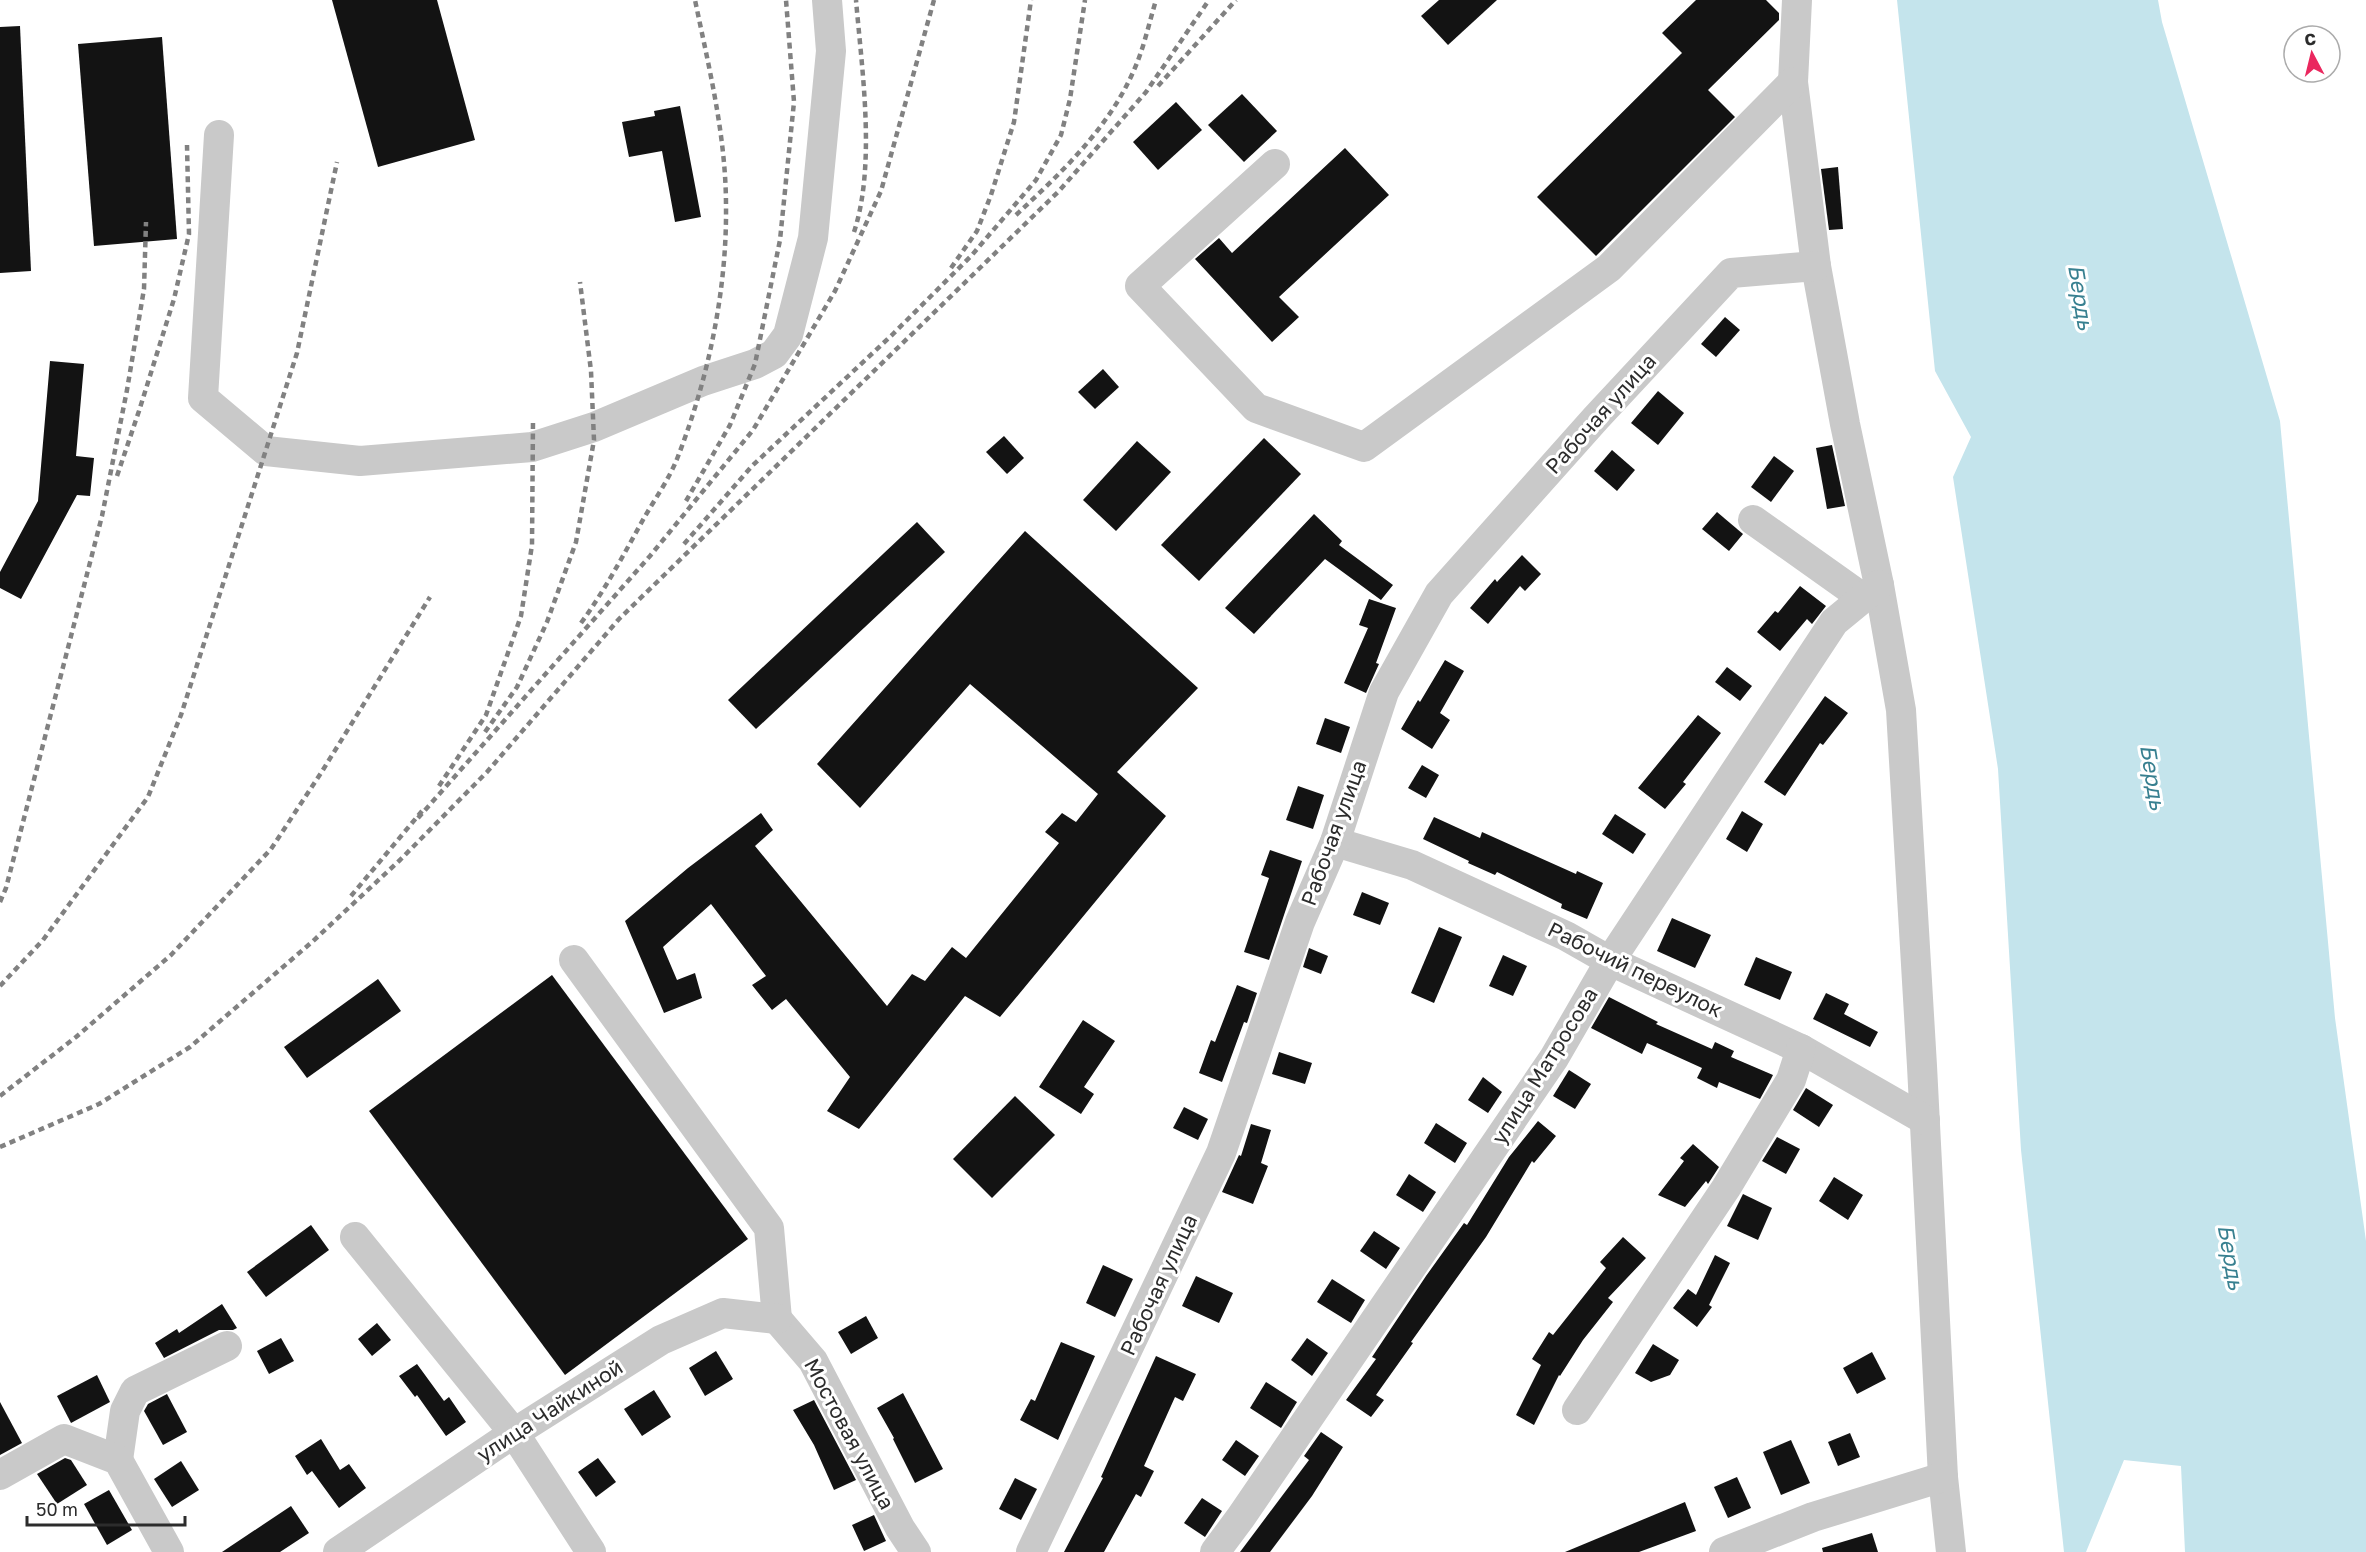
<svg xmlns="http://www.w3.org/2000/svg" width="2366" height="1552" viewBox="0 0 2366 1552" font-family="'Golos Text',sans-serif">
  <rect width="100%" height="100%" fill="#fff"/>
  <path fill="#c4e4ec" d="M1897,0H2158L2162,22L2280,421L2335,1018L2366,1241V1552H2185L2181,1466L2124,1460L2086,1552H2064L2021,1150L1998,769L1953,477L1971,437L1935,371Z"/>
  <g fill="#131313">
    <path d="M332,0H437L475,140L378,167Z"/>
    <path d="M1439,0H1497L1448,45L1421,16Z"/>
    <path d="M1696,0H1766L1779,13V20L1708,90L1735,117L1596,256L1537,197L1682,53L1662,33Z"/>
    <path d="M20,26L31,271L0,273V27Z"/>
    <path d="M162,37L177,239L94,246L78,44Z"/>
    <path d="M1242,94L1277,131L1244,162L1208,125Z"/>
    <path d="M1176,102L1202,130L1158,170L1133,142Z"/>
    <path d="M680,106L701,217L675,222L662,151L629,157L622,122L655,116L654,111Z"/>
    <path d="M1345,148L1389,195L1279,297L1299,317L1272,342L1195,259L1219,238L1232,253Z"/>
    <path d="M1838,167L1843,229L1829,230L1821,169Z"/>
    <path d="M1725,317L1740,330L1716,357L1701,344Z"/>
    <path d="M50,361L84,364L76,456L94,458L90,496L77,495L21,599L0,588V572L38,501Z"/>
    <path d="M1103,369L1119,387L1095,409L1078,392Z"/>
    <path d="M1658,391L1684,413L1658,445L1631,423Z"/>
    <path d="M1004,436L1024,458L1007,474L986,452Z"/>
    <path d="M1264,438L1301,474L1199,581L1161,545Z"/>
    <path d="M1137,441L1171,472L1116,531L1083,500Z"/>
    <path d="M1832,445L1845,506L1827,509L1816,448Z"/>
    <path d="M1612,450L1635,470L1617,491L1594,471Z"/>
    <path d="M1774,456L1794,471L1771,502L1751,487Z"/>
    <path d="M1717,512L1743,534L1729,551L1702,529Z"/>
    <path d="M1314,514L1342,541L1339,545L1393,585L1381,600L1325,559L1254,634L1225,608Z"/>
    <path d="M917,522L945,552L756,729L728,700Z"/>
    <path d="M1025,531L1198,688L1117,772L1166,816L1000,1017L965,996L859,1129L827,1111L850,1077L786,999L772,1010L752,985L766,976L711,904L663,947L677,980L695,973L702,998L664,1013L625,921L688,868L761,813L773,830L755,846L887,1006L912,974L925,981L952,947L966,958L1059,843L1045,832L1062,813L1076,822L1098,794L970,684L860,808L817,764Z"/>
    <path d="M1522,555L1541,574L1525,591L1520,586L1488,624L1470,608L1495,579L1497,582Z"/>
    <path d="M1800,586L1826,606L1812,624L1807,619L1780,651L1757,632L1775,611L1778,613Z"/>
    <path d="M1369,599L1396,608L1376,663L1379,664L1366,693L1344,683L1368,628L1359,625Z"/>
    <path d="M1445,660L1464,671L1440,713L1450,720L1432,749L1401,729L1418,700L1420,702Z"/>
    <path d="M1727,667L1752,686L1740,701L1715,682Z"/>
    <path d="M1825,696L1848,713L1823,745L1820,743L1785,796L1764,782Z"/>
    <path d="M1698,715L1721,733L1683,782L1686,784L1665,809L1638,788Z"/>
    <path d="M1325,718L1350,727L1341,753L1316,744Z"/>
    <path d="M1422,765L1439,775L1426,798L1408,788Z"/>
    <path d="M1298,786L1324,795L1313,829L1286,820Z"/>
    <path d="M1742,811L1763,824L1747,852L1726,839Z"/>
    <path d="M1615,814L1646,834L1633,854L1602,834Z"/>
    <path d="M1434,817L1480,838L1482,832L1576,874L1577,871L1603,883L1587,919L1561,908L1562,904L1497,872L1495,875L1468,863L1469,861L1423,839Z"/>
    <path d="M1270,850L1302,861L1269,960L1244,952L1269,878L1261,875Z"/>
    <path d="M1362,892L1389,903L1380,925L1353,915Z"/>
    <path d="M1672,918L1711,935L1695,968L1657,951Z"/>
    <path d="M1439,927L1462,937L1434,1003L1411,993Z"/>
    <path d="M1309,948L1328,956L1321,974L1303,967Z"/>
    <path d="M1503,955L1527,966L1513,996L1489,986Z"/>
    <path d="M1756,957L1792,972L1780,1000L1744,985Z"/>
    <path d="M552,975L748,1239L565,1375L369,1111Z"/>
    <path d="M378,979L401,1011L307,1078L284,1047Z"/>
    <path d="M1237,985L1257,993L1247,1023L1244,1022L1222,1082L1199,1073L1211,1040L1215,1042Z"/>
    <path d="M1826,993L1849,1004L1844,1014L1878,1032L1870,1047L1813,1019Z"/>
    <path d="M1609,997L1658,1022L1656,1024L1712,1049L1715,1042L1734,1051L1731,1057L1773,1075L1771,1079L1760,1099L1719,1082L1717,1088L1697,1078L1702,1068L1647,1043L1642,1054L1591,1028Z"/>
    <path d="M1083,1020L1115,1041L1084,1087L1094,1094L1081,1114L1039,1087Z"/>
    <path d="M1279,1052L1312,1063L1305,1084L1272,1074Z"/>
    <path d="M1569,1070L1591,1084L1575,1109L1553,1096Z"/>
    <path d="M1483,1077L1502,1092L1488,1113L1468,1100Z"/>
    <path d="M1806,1088L1833,1105L1819,1127L1793,1110Z"/>
    <path d="M1015,1096L1055,1135L992,1198L953,1159Z"/>
    <path d="M1184,1107L1208,1119L1198,1140L1173,1128Z"/>
    <path d="M1538,1121L1556,1136L1534,1163L1532,1161L1486,1237L1411,1342L1413,1343L1376,1395L1384,1400L1371,1417L1346,1400L1376,1359L1372,1357L1426,1276L1464,1223L1467,1225L1509,1157Z"/>
    <path d="M1436,1123L1467,1143L1455,1163L1424,1143Z"/>
    <path d="M1251,1124L1271,1130L1261,1163L1268,1166L1253,1204L1222,1192L1239,1155L1241,1156Z"/>
    <path d="M1777,1137L1800,1149L1786,1174L1762,1161Z"/>
    <path d="M1693,1144L1719,1167L1708,1184L1706,1181L1685,1207L1658,1195L1684,1161L1680,1158Z"/>
    <path d="M1409,1174L1436,1192L1423,1212L1396,1195Z"/>
    <path d="M1834,1177L1863,1195L1848,1220L1819,1201Z"/>
    <path d="M1743,1194L1772,1208L1758,1240L1727,1226Z"/>
    <path d="M311,1225L329,1250L266,1297L247,1272Z"/>
    <path d="M1374,1231L1400,1248L1386,1269L1360,1251Z"/>
    <path d="M1623,1237L1646,1258L1608,1298L1613,1302L1583,1340L1560,1376L1559,1375L1534,1425L1516,1415L1541,1365L1532,1359L1549,1332L1553,1335L1606,1268L1600,1262Z"/>
    <path d="M1715,1255L1730,1263L1709,1305L1712,1307L1697,1327L1673,1308L1688,1289L1696,1295Z"/>
    <path d="M1103,1265L1133,1279L1115,1317L1086,1303Z"/>
    <path d="M1196,1276L1233,1293L1219,1323L1182,1306Z"/>
    <path d="M1332,1279L1365,1300L1351,1323L1317,1302Z"/>
    <path d="M222,1304L237,1328L233,1330H219L164,1358L155,1343L177,1329L179,1333Z"/>
    <path d="M866,1316L878,1338L851,1354L838,1332Z"/>
    <path d="M377,1323L391,1340L372,1356L358,1339Z"/>
    <path d="M281,1338L294,1361L269,1374L257,1351Z"/>
    <path d="M1307,1338L1328,1353L1312,1376L1291,1360Z"/>
    <path d="M1061,1342L1095,1356L1058,1440L1020,1420L1031,1399L1035,1401Z"/>
    <path d="M1653,1344L1679,1360L1670,1375L1651,1382L1635,1373Z"/>
    <path d="M716,1351L733,1379L705,1396L689,1368Z"/>
    <path d="M1872,1352L1886,1379L1857,1394L1843,1368Z"/>
    <path d="M1156,1356L1196,1374L1183,1401L1175,1397L1144,1466L1154,1471L1141,1497L1136,1494L1104,1552H1064L1103,1478L1101,1477Z"/>
    <path d="M417,1364L444,1401L449,1397L466,1422L446,1436L417,1395L415,1397L399,1376Z"/>
    <path d="M97,1375L110,1402L71,1423L57,1396Z"/>
    <path d="M1266,1382L1297,1402L1281,1428L1250,1408Z"/>
    <path d="M654,1390L671,1417L642,1436L624,1409Z"/>
    <path d="M903,1393L943,1469L915,1483L893,1439L894,1438L877,1408Z"/>
    <path d="M167,1394L187,1432L163,1445L144,1411L148,1404Z"/>
    <path d="M814,1400L856,1480L834,1490L814,1445L793,1410Z"/>
    <path d="M0,1402L22,1443L0,1455Z"/>
    <path d="M1321,1432L1343,1447L1312,1496L1270,1552H1240L1309,1460L1304,1456Z"/>
    <path d="M1850,1433L1860,1457L1838,1466L1828,1442Z"/>
    <path d="M321,1439L340,1470L349,1464L366,1488L339,1508L312,1471L307,1475L295,1456Z"/>
    <path d="M1236,1440L1259,1456L1245,1476L1222,1460Z"/>
    <path d="M1791,1440L1810,1483L1781,1495L1763,1452Z"/>
    <path d="M65,1458L71,1460L87,1485L57,1504L37,1474Z"/>
    <path d="M598,1458L616,1482L596,1497L578,1472Z"/>
    <path d="M181,1461L199,1490L172,1507L154,1479Z"/>
    <path d="M1737,1477L1751,1508L1728,1518L1714,1487Z"/>
    <path d="M1015,1478L1037,1489L1021,1520L999,1509Z"/>
    <path d="M109,1490L132,1530L107,1545L84,1504Z"/>
    <path d="M1202,1498L1222,1511L1205,1537L1184,1523Z"/>
    <path d="M1685,1502L1696,1531L1639,1552H1565Z"/>
    <path d="M291,1506L309,1533L280,1552H222Z"/>
    <path d="M874,1515L886,1541L864,1551L852,1525Z"/>
    <path d="M1872,1533L1878,1552H1823L1822,1548Z"/>
  </g>
  <g fill="none" stroke-linecap="round" stroke-linejoin="round">
    <g stroke="#c9c9c9" stroke-width="30">
      <path d="M1797,0L1793,82L1816,266L1845,424L1879,585L1901,710L1922,1066L1943,1477L1951,1552"/>
      <path d="M219,135L203,398L266,451L360,461L532,447L594,427L703,381L755,364L774,354L788,335L813,238L831,51L827,0"/>
      <path d="M1275,164L1140,286L1256,408L1364,447L1609,268L1793,82"/>
      <path d="M1753,520L1863,598"/>
      <path d="M1335,842L1412,865L1566,936L1610,961L1801,1049L1925,1120"/>
      <path d="M574,960L769,1228L777,1319"/>
      <path d="M355,1237L514,1433L591,1552"/>
      <path d="M777,1319L813,1361L900,1528L916,1552"/>
      <path d="M1577,1410L1726,1188L1791,1080L1801,1049"/>
      <path d="M118,1460L125,1411L135,1391L227,1346"/>
      <path d="M0,1475L64,1439L118,1460L169,1552"/>
      <path d="M338,1552L514,1433L661,1340L723,1313L777,1319"/>
      <path d="M1031,1552L1221,1153L1300,922L1335,842L1384,692L1439,594L1596,418L1731,273L1816,266"/>
      <path d="M1215,1552L1241,1517L1554,1058L1610,961L1834,622L1879,585"/>
      <path d="M1724,1552L1813,1517L1943,1477"/>
    </g>
    <g stroke="#818181" stroke-width="4.5" stroke-dasharray="6 4.5" stroke-linecap="butt">
      <path d="M1158,86L1236,0"/>
      <path d="M1016,215C1061,173 1109,128 1134,70C1144,48 1149,23 1156,0"/>
      <path d="M854,232C876,165 862,71 856,0"/>
      <path d="M951,268L977,231L991,195L1014,122L1031,0"/>
      <path d="M117,476L139,411L174,299L189,234L187,145"/>
      <path d="M686,501L730,425L755,364L780,240L794,102L786,0"/>
      <path d="M684,544L752,466L892,335L972,255L1036,180L1061,135L1070,99L1085,0"/>
      <path d="M581,623C605,590 624,554 644,518C655,499 669,479 677,459C708,380 727,291 726,206C726,136 709,68 695,0"/>
      <path d="M485,732L517,687L547,622L576,542L594,440L591,371L580,282"/>
      <path d="M439,786L486,715L521,616L532,545L533,420"/>
      <path d="M418,818L650,556L753,430L835,291L881,191L934,0"/>
      <path d="M351,896L422,811"/>
      <path d="M0,902L6,888L102,516L127,390L144,289L146,222"/>
      <path d="M0,986L43,940L148,797L181,715L297,353L337,162"/>
      <path d="M0,1096L76,1037L171,955L271,849L321,773L430,597"/>
      <path d="M0,1147L99,1104L190,1047L312,942L400,860L487,772L619,619L1059,191L1146,92L1209,0"/>
    </g>
  </g>
  <g text-anchor="middle" stroke-width="6" stroke-linejoin="round" paint-order="stroke">
    <g font-size="21" fill="#2c2c2c" stroke="#fff">
      <text transform="translate(1601 414) rotate(-48)" y="7">Рабочая улица</text>
      <text transform="translate(1334 833) rotate(-70)" y="7">Рабочая улица</text>
      <text transform="translate(1635 970) rotate(26)" y="7">Рабочий переулок</text>
      <text transform="translate(1545 1066) rotate(-58)" y="7">улица Матросова</text>
      <text transform="translate(1159 1285) rotate(-65)" y="7">Рабочая улица</text>
      <text transform="translate(550 1411) rotate(-33)" y="7">улица Чайкиной</text>
      <text transform="translate(849 1434) rotate(62)" y="7">Мостовая улица</text>
    </g>
    <g font-size="22" font-style="italic" fill="#388090" stroke="#fff">
      <text transform="translate(2081 297) rotate(81)" y="8">Бердь</text>
      <text transform="translate(2153 777) rotate(81)" y="8">Бердь</text>
      <text transform="translate(2231 1257) rotate(80)" y="8">Бердь</text>
    </g>
  </g>
  <g transform="translate(2312 54) rotate(353)"><circle r="28" fill="#ffffff" stroke="#ababab" stroke-width="1.5"/>
  <path d="M0-4.5L10 22L0 15L-10 22Z" fill="#ea275e"/>
  <text y="-9" font-size="16" font-weight="bold" text-anchor="middle" fill="#2c2c2c">С</text>
  </g>
  <path d="M27 1516v9h158v-9" fill="none" stroke="#2c2c2c" stroke-width="3"/>
  <text x="36" y="1516" font-size="18" fill="#2c2c2c" stroke="#ffffff" stroke-width="4.5" paint-order="stroke">50 m</text>
</svg>
